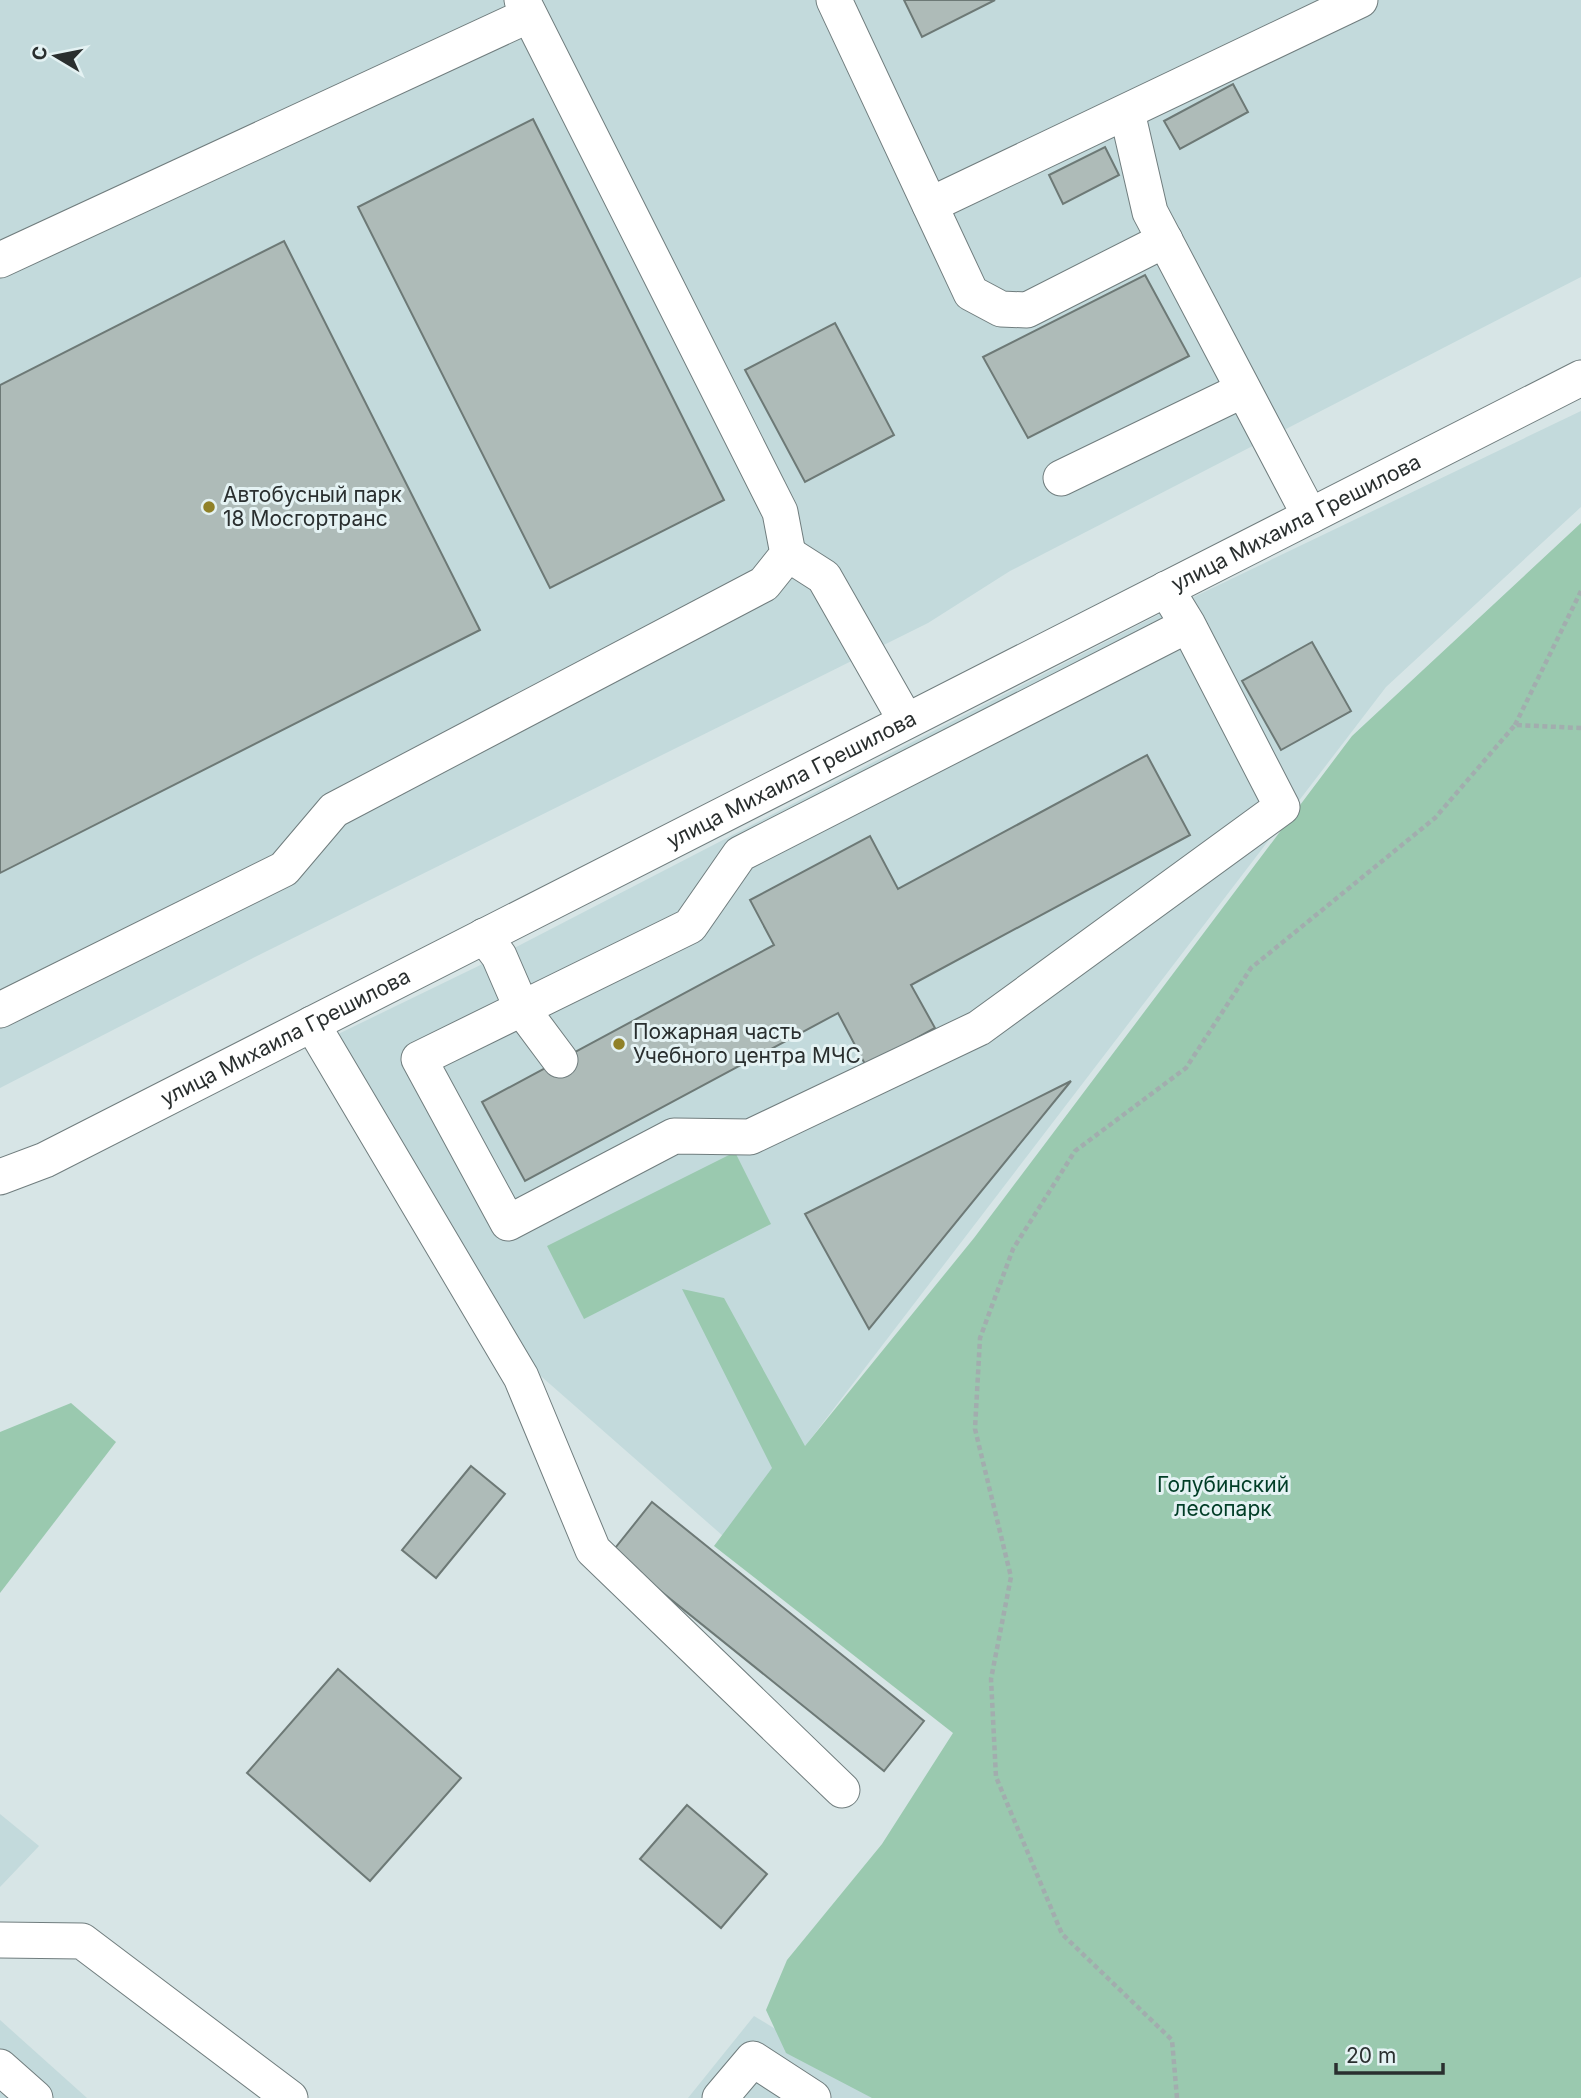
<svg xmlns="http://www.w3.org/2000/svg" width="1581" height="2098" viewBox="0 0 1581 2098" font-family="Inter,sans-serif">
  <rect width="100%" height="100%" fill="#d7e5e6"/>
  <g fill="#c3dadc">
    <path d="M0,0H1581V277L1010,571L928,623L261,954L0,1088Z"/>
    <path d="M1581,411V507L1386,687L731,1543L518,1356L330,1038L499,956L1177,605Z"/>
    <path d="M0,1814L39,1846L0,1887Z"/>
    <path d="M754,2016L889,2098H688Z"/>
    <path d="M0,2020L87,2098H0Z"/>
  </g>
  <g fill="#9ac9af">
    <path d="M1581,523V2098H872L786,2053L766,2010L787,1960L882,1844L953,1733L714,1546L772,1468L682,1289L724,1298L805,1446L974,1238L1352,736Z"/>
    <path d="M735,1152L771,1224L584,1319L547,1246Z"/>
    <path d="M71,1403L116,1442L0,1593V1432Z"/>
  </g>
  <g fill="#aebbb8" stroke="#6d7976" stroke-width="2">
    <path d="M904,0H995L922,37Z"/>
    <path d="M1233,84L1248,112L1180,149L1164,121Z"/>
    <path d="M533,119L724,500L550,588L358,207Z"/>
    <path d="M1105,147L1119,175L1063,204L1049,175Z"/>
    <path d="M284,241L480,630L0,873V385Z"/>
    <path d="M1145,275L1189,356L1028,438L983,357Z"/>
    <path d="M835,323L894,435L805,482L745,370Z"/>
    <path d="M1312,642L1351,711L1281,750L1242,681Z"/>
    <path d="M1147,755L1190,835L911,985L935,1028L866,1066L838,1013L525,1181L482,1102L774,945L750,900L870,836L898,889Z"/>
    <path d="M1071,1081L869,1329L805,1214Z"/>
    <path d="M471,1466L505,1494L436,1578L402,1550Z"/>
    <path d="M652,1502L924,1721L884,1771L612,1552Z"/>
    <path d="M338,1669L461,1778L370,1881L247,1773Z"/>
    <path d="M687,1805L767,1874L721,1928L640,1859Z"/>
  </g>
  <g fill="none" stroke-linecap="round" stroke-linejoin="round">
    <defs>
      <g id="minor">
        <path d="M834,0L971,293L1001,309L1027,310L1165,240"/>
        <path d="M1127,112L1150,212L1310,516"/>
        <path d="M930,205L1360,0"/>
        <path d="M0,260L529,15"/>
        <path d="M1061,478L1243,390"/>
        <path d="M788,554L824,577L906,721"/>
        <path d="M1166,589L1188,625L1282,807L979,1028L750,1137L674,1136L508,1223L419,1059L690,926L740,854L1188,625"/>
        <path d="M484,936L499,956L522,1009L560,1060"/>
        <path d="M0,1010L284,869L334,810L764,584L788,554L780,512L522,0"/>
        <path d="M312,1024L521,1377L593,1550L842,1790"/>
        <path id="s1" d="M0,1177L45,1160L1581,378"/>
        <path d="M0,1940L82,1941L290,2098"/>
        <path d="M0,2067L35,2098"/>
        <path d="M720,2098L753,2059L813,2098"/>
      </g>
    </defs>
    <use href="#minor" stroke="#707d7e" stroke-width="37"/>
    <g stroke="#a2adae" stroke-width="4.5" stroke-dasharray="5 3.5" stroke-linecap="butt">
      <path d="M1515,725L1581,591"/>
      <path d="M1177,2098L1172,2040L1062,1934L996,1777L991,1679L1011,1577L975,1429L980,1338L1013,1249L1075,1151L1186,1068L1251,968L1435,818L1515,725L1581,728"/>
    </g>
    <use href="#minor" stroke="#fff" stroke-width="35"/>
  </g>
  <g fill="#908128" stroke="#e4f2f3" stroke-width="2.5">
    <circle cx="209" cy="507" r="7"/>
    <circle cx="619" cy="1044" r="7"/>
  </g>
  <g text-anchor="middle" stroke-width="6" stroke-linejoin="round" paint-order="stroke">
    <g font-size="21" fill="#2a2f2f" stroke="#e4f2f3" text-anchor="start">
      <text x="223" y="502">Автобусный парк<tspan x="223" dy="24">18 Мосгортранс</tspan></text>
      <text x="633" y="1039">Пожарная часть<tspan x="633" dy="24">Учебного центра МЧС</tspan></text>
    </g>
    <g font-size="21" fill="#2a2f2f" stroke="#e4f2f3">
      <text dy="7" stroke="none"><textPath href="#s1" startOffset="1452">улица Михаила Грешилова</textPath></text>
      <text dy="7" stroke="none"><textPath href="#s1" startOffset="886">улица Михаила Грешилова</textPath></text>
      <text dy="7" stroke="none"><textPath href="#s1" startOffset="318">улица Михаила Грешилова</textPath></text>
    </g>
    <g font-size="21" fill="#003d26" stroke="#e4f2f3">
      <text x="1223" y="1492">Голубинский<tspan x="1223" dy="24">лесопарк</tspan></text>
    </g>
  </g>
  <g transform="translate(56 56) rotate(280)" stroke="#e4f2f3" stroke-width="5" paint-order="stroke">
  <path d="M0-5L12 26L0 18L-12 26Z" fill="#2a2f2f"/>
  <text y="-10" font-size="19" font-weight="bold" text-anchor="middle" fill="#2a2f2f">С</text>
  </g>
  <path d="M1336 2063v10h107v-10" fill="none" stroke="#2a2f2f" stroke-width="3.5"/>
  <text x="1346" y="2063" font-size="21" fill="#2a2f2f" stroke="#e4f2f3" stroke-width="5" paint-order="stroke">20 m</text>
</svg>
